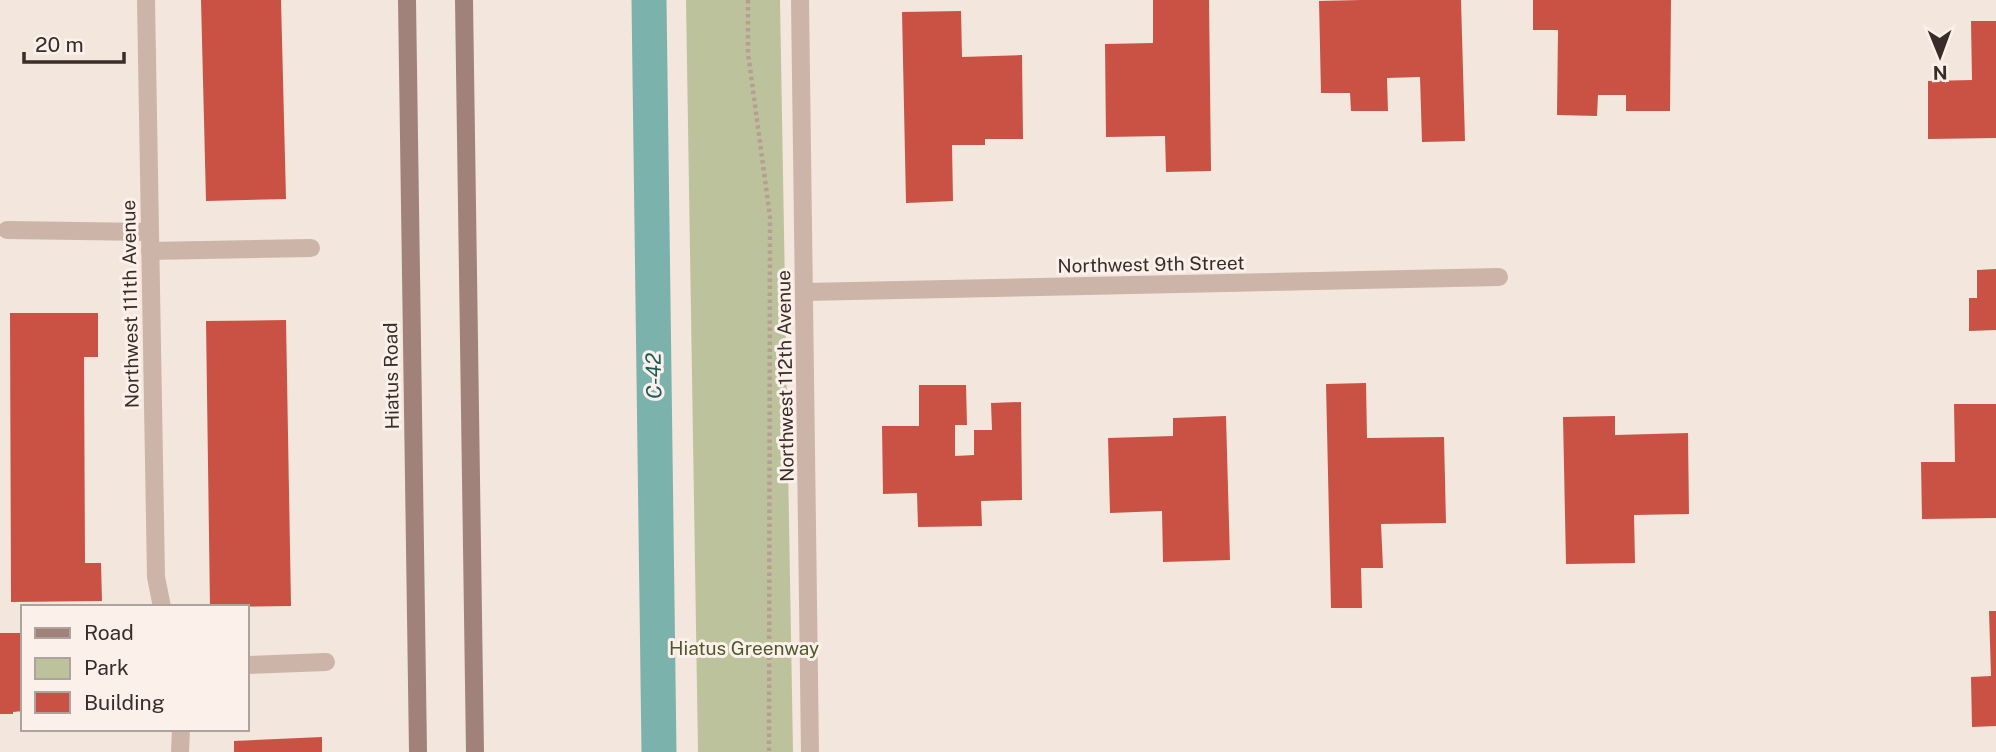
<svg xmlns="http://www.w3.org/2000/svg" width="1996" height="752" viewBox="0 0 1996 752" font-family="'Public Sans',sans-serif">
  <rect width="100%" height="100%" fill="#f3e6dd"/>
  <path fill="#bcc39c" d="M686,0H780L793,752H698Z"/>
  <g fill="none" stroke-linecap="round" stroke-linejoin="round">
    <path stroke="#7bb2ac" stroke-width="35" d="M649,0L659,752"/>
  </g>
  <g fill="#ca5245">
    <path d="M201,0H281L286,199L206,201Z"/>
    <path d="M1153,0H1209L1211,171L1166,172L1165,136L1106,137L1105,44L1153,43Z"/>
    <path d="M1361,0H1461L1465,141L1422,142L1420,77L1387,78L1388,111H1351L1350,93H1321L1319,1Z"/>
    <path d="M1533,0H1671L1670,111H1626V95H1598L1597,116L1557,115L1558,30H1533Z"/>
    <path d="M961,11L962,57L1022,55L1023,139H985V145H952L953,201L906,203L902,12Z"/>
    <path d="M1971,21H1996V138L1928,139V81L1972,80Z"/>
    <path d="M1996,269V330L1969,331V298H1977V270Z"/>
    <path d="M10,313H98V357H84L85,563H101L102,601L11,602Z"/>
    <path d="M286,320L291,606L210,607L206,321Z"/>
    <path d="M1366,383L1367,438L1444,437L1446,523L1381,524L1383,568H1361L1362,608H1331L1326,384Z"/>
    <path d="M919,385H966L967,425H955V456L974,455V430H992L991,403L1021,402L1022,500L981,501L982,526L918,527L917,493L883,494L882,426H919Z"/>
    <path d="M1954,404H1996V518L1922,519L1921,462H1955Z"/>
    <path d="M1226,416L1230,560L1163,562L1162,511L1110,513L1108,438L1173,436V418Z"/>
    <path d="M1615,416V435L1688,433L1689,514L1634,515L1635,563L1566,564L1563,417Z"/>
    <path d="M1989,611H1996V726L1972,727L1971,677L1991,676Z"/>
    <path d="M0,633H23V711L13,712V714H0Z"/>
    <path d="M322,737V752H234V741Z"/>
  </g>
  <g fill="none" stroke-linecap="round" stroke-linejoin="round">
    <path stroke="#b89d92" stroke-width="4.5" stroke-dasharray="3.5 3.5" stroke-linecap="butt" d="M748,0V53L770,217L769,752"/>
    <g stroke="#ccb4a8" stroke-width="18">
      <path d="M7,230L150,232"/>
      <path d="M150,251L311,248"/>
      <path d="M247,665L326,662"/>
    </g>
    <g stroke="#ccb4a8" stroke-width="18">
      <path d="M146,0L156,577L162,607"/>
      <path d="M800,0L810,752"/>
      <path d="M805,292L1499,277"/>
      <path d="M180,752L181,729"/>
    </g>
    <g stroke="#a0827a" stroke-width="18">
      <path d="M407,0L418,752"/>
      <path d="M464,0L475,752"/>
    </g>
  </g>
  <g text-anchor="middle" stroke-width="6" stroke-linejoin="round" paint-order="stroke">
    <g font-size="19" fill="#392c29" stroke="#fbf1ea">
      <text transform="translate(1151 264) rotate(-1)" y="7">Northwest 9th Street</text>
      <text transform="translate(130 304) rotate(-91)" y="7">Northwest 111th Avenue</text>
      <text transform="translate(391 376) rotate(-91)" y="7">Hiatus Road</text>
      <text transform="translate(785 376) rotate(-91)" y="7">Northwest 112th Avenue</text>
    </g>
    <g font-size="19" fill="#4e582b" stroke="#fbf1ea">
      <text x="744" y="655">Hiatus Greenway</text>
    </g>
    <g font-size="21" font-style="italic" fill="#1c5c58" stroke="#fbf1ea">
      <text transform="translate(654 376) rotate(-91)" y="7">C-42</text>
    </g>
  </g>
  <rect x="21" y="605" width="228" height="126" fill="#fbf1ea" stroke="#ada29d" stroke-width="2"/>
  <rect x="35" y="628" width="35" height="10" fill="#a0827a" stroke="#ada29d" stroke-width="2"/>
  <text x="84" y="640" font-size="21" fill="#392c29">Road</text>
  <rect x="35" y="658" width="35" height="21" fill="#bcc39c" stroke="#ada29d" stroke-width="2"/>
  <text x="84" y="675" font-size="21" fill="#392c29">Park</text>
  <rect x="35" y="692" width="35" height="21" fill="#ca5245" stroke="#ada29d" stroke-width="2"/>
  <text x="84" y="710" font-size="21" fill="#392c29">Building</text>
  <g transform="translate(1940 56) rotate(179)" stroke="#fbf1ea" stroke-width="5" paint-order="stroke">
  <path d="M0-5L12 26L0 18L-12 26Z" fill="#392c29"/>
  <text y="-10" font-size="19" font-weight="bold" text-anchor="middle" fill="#392c29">N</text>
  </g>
  <path d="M24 52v10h100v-10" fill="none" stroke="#392c29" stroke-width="3.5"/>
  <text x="35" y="52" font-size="21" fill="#392c29" stroke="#fbf1ea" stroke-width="5" paint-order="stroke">20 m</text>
</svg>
